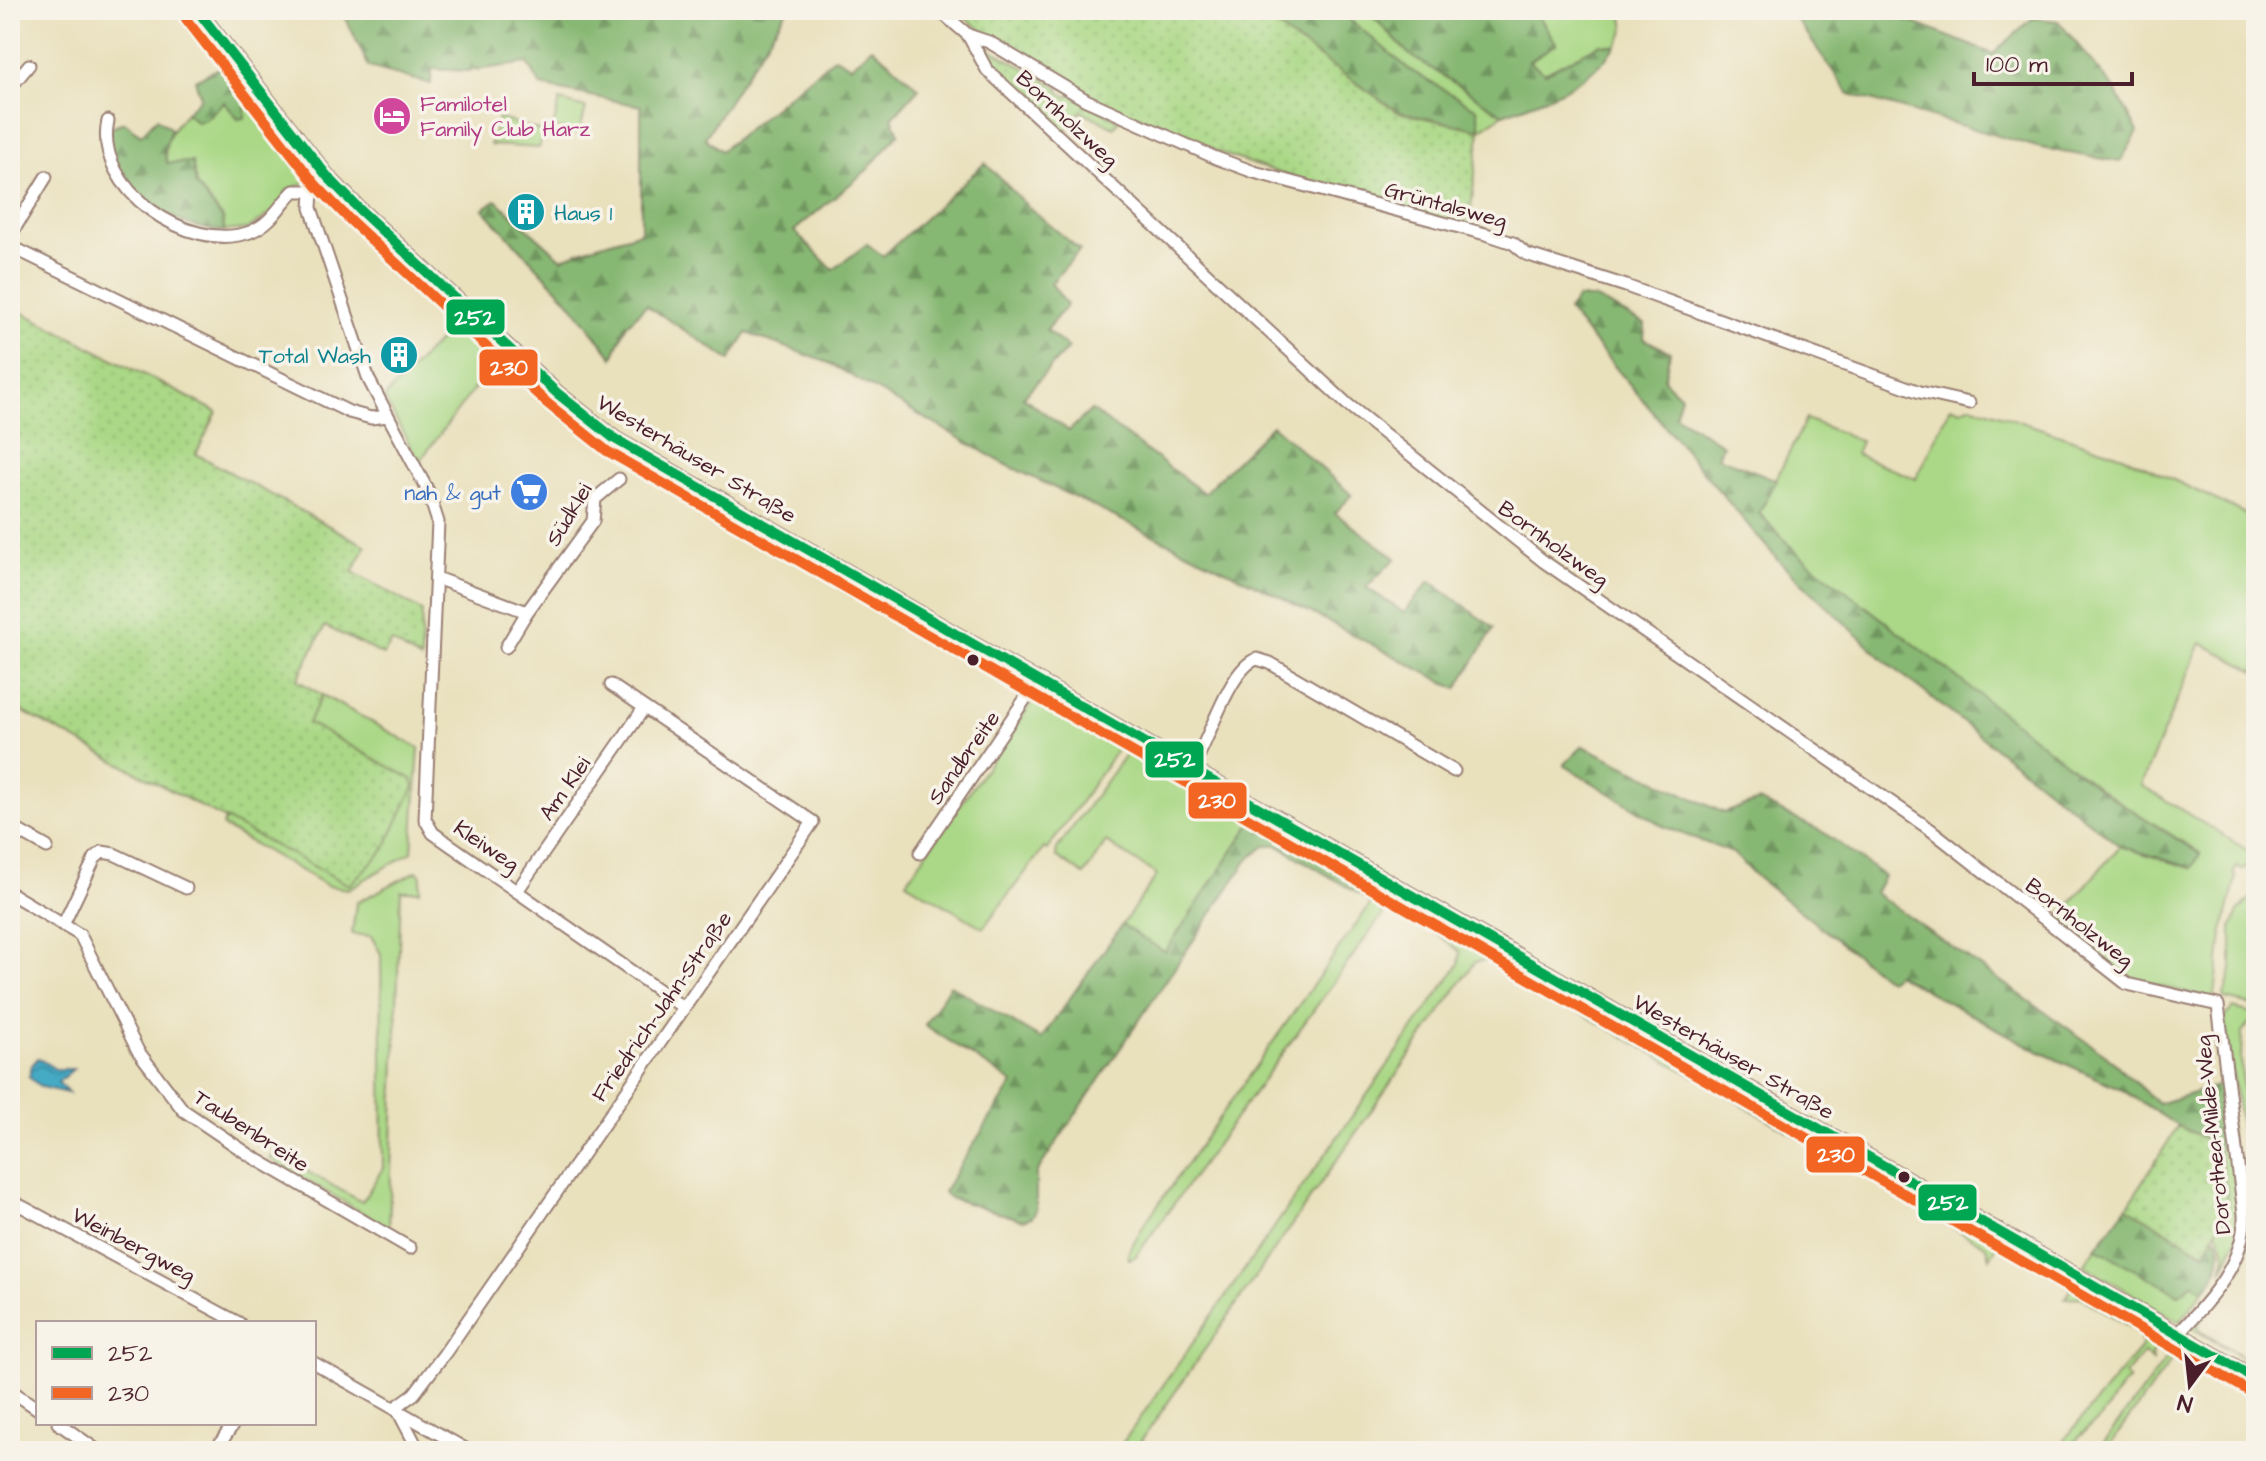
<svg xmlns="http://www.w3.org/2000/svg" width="2266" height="1461" viewBox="0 0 2266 1461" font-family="'Architects Daughter',sans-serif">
  <defs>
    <pattern id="forest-firs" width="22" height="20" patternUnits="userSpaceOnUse" patternTransform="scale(2)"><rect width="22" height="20" fill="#87b873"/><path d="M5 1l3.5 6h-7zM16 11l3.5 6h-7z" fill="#70955f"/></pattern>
    <pattern id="garden-dots" width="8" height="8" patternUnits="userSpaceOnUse" patternTransform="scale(2)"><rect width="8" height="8" fill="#aad886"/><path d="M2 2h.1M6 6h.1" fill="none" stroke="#94b974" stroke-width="1.8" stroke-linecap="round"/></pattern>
    <pattern id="water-waves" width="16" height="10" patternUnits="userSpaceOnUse" patternTransform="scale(2)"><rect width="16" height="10" fill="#44aac4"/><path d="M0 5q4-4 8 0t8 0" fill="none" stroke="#3b8a9f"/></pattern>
  </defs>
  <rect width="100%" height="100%" fill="#f7f3e8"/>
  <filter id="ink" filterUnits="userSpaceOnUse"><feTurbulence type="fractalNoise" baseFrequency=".0125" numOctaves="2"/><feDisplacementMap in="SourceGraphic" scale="16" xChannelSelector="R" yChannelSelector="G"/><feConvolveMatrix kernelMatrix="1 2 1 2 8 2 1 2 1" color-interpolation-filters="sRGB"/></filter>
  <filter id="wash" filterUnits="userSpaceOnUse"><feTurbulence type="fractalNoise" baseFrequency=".006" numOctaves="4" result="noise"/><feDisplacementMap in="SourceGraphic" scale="32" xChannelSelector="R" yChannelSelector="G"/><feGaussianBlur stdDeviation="1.8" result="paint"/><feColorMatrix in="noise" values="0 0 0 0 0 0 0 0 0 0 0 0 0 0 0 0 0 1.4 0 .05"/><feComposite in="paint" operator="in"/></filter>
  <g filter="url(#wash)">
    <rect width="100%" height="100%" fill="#e9e0bc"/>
    <g fill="#aad886" stroke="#7a7c58" stroke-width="2">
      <path d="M1338,10H1367L1409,54L1503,114L1480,130L1477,109L1410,70Z"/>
      <path d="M1535,10H1620C1627,25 1626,33 1616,46L1600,45L1545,73L1529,61L1556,43Z"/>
      <path d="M251,94L312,175L306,183L287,190L276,210L247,229L224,231L223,218L196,185L192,163H167C161,143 173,127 186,113L197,122L207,118L224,101L238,119Z"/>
      <path d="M560,101L586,108L579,134L553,127Z"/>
      <path d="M498,118L544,132L539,148L490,145Z"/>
      <path d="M461,317L500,354L419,462L384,398Z"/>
      <path d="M1971,405L2123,456L2256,519V672L2201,643L2141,785L2247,850L2256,840V859L2243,870L2237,867L2233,874L2236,878L2222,935L2215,995L2211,998L2123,978L2056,920L2120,846L2191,868L2200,853L2101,790L1870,613L1795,551L1759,513L1806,419L1861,441L1856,454L1916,479L1951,406L1961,410Z"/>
      <path d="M322,695L419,748L412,852L348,889L328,886L222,826L226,819L349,885L412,780L307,723Z"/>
      <path d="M1036,697L1062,712L1067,708L1123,741L1047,850L1044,848L983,928L906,882Z"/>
      <path d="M1132,745L1165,764L1164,767L1177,770L1380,885L1378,892L1381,895L1388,890L1702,1070L1697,1078L1486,960L1475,962L1134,1451H1117L1459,964L1460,952L1435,932L1386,910L1136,1256L1129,1259L1128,1253L1145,1223L1371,903L1359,894L1375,887L1255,818L1165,953L1122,925L1157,875L1106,842L1084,875L1056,856L1057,849Z"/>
      <path d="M417,871L421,876L420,891H401L389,1228L270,1159L274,1153L362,1202L383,1168L381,954L371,936L352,934L356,903Z"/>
      <path d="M2256,892V1006L2225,999L2224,996L2232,969V927L2238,912Z"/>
      <path d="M2233,1008L2256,1014L2242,1033L2241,1057L2252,1230L2244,1263L2198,1325L2200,1331L2256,1365L2192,1328C2200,1300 2234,1281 2244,1253C2260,1212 2230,1068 2224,1017Z"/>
      <path d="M1711,1075L1872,1166L1870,1169L1878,1174L1877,1177L1891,1181L1893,1178L1996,1237L1999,1242L1990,1258L1987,1247L1707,1084Z"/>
      <path d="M2231,1144L2240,1233L2222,1271L2226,1254L2217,1230L2229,1205L2218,1145Z"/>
      <path d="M2096,1248L2179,1294L2193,1283L2204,1290L2180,1322L2084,1265Z"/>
      <path d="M2075,1281L2159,1331C2163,1342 2159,1346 2151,1354L2152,1361L2143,1353L2125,1375L2129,1380C2115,1390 2112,1405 2101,1417C2089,1428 2077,1435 2070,1451H2055L2142,1346L2140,1333L2080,1297L2065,1298Z"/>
      <path d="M2183,1345L2256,1385V1398L2177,1353L2105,1451H2098L2171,1352Z"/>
    </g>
    <g fill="url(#forest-firs)" stroke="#686c4f" stroke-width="2">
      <path d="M342,10H787L705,138L721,151L835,57L851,66L872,47L919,88L892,118L899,133L867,170L794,231L833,270L867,244L883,256L985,163L1027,206L1080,250L1051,283L1067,305L1046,330L1068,348L1023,397L1069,431L1091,410L1204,493L1272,425L1352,495L1335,513L1396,558L1366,587L1404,613L1430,581L1494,628L1457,689L1277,595L1003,463L829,363L747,333L730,360L646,305L626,326L613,357L568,300L483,209L496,200L562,259C587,246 614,241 641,232V106L541,86L528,63L467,71L432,69L431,84L369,67Z"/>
      <path d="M1259,10H1338L1410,70L1477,109L1480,130L1398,112L1286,34Z"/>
      <path d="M1367,10H1535L1556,44L1529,61L1545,73L1600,44L1616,46C1587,85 1546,99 1503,114L1409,54Z"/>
      <path d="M1790,10H1881L1993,54L2033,18L2058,21L2116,91L2138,132L2120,162L2041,148L1849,94Z"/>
      <path d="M227,64L232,77L235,74L251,94L246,100L245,118L238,119L224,102L207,118L197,122L186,113L201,97L195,80Z"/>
      <path d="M157,118L171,129L164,152L167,163L192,162L196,185L223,219L224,231C183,230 120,197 111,153C110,145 111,135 111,127L124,122L141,135Z"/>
      <path d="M1578,298H1594L1645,324L1644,339L1670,352L1664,380L1681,396L1675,415L1723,445L1718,457L1777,480L1759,513L1795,551L2101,790L2200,854L2192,868L2120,846L1885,661L1778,560L1753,531L1568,311Z"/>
      <path d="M1583,746L1724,813L1759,801L1823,832L1884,876L1875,893L2106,1055L2158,1104L2223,1084L2231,1144L2218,1145L2178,1126L2119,1088L2040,1052L1896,974L1888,980L1758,878L1733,853L1665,827L1564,765Z"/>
      <path d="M1255,818L1376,886L1359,894L1277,845H1266L1247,861L1036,1173V1210L1032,1217L1023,1220L950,1198L943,1192L1013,1083L925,1025L950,985L1041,1039L1122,925L1165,952Z"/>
      <path d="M2127,1207L2204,1253L2214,1235C2228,1252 2217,1275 2204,1290L2193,1283L2179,1294L2096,1248Z"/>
    </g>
    <g fill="url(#garden-dots)" stroke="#7a7c58" stroke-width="2">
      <path d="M953,10H1259L1286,34L1398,112L1480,130L1469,227C1352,195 1236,165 1126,115C1065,88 1008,48 953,10Z"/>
      <path d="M987,47L1060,88L1058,91L1068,97L1072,94L1119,121L1114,127L1081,111L1064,133L992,65Z"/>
      <path d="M10,306L217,412L196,454L366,546L353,572L422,611L421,660L392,642L383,655L325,626L297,680L322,695L308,723L412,779L414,787L384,850L349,885L10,705Z"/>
      <path d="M2178,1126L2218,1145L2229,1205L2205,1253L2127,1207Z"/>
    </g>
    <path fill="url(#water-waves)" stroke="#476478" stroke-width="2" d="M38,1058L55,1069H73L58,1082L68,1093L41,1087L29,1077L32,1065Z"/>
  </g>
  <g filter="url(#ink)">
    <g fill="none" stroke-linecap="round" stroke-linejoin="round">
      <defs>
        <g id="minor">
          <path d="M939,10L968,35L987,70L1347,404L1543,561L1931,830L2127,984L2218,1005L2244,1214C2246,1262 2209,1301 2178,1334"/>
          <path d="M968,35L989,42L1086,100L1216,158L1254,172L1489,235L1513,243L1526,254L1626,286L1920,392L1969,403"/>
          <path d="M10,88L29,65"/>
          <path d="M108,121C93,188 189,254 250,232C272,223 278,207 294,191H312"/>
          <path d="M327,176L312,191L311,208L369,380L428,491L438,522L425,819L433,833L684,1008"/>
          <path d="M10,236L46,177"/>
          <path d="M10,246L349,412L371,418L388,416"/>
          <path d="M436,578L527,612L593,521L595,499L619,479"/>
          <path d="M506,647L527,612"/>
          <path d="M1190,771C1207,747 1229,667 1257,659L1270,663L1454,771"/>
          <path d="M10,826L47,847"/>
          <path d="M920,853L1036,683"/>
          <path d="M517,891L644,708"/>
          <path d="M10,893L80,935L138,1051L183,1110L251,1156L410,1248"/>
          <path d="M64,923L95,858L102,852L114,854L186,888"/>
          <path d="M10,1200L239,1323"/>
          <path d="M314,1363L469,1451"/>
          <path d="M10,1390L38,1409"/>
          <path d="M396,1407L414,1394L445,1353L813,822L611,685"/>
          <path d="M396,1407L419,1451"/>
          <path d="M58,1423L98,1451"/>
          <path d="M215,1451L234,1423"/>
        </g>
        <path id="major" d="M197,10L327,176L360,210L557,393L615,439L2256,1379"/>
      </defs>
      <use href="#minor" stroke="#9a8074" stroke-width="15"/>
      <use href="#major" stroke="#9a8074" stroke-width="18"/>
      <use href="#minor" stroke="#fff" stroke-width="11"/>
      <use href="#major" stroke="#f5c16b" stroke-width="14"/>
      <defs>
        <path id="bus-1" d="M197,10L327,176L360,210L557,393L615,439L2256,1379"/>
        <path id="bus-2" d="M186,19L316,185L350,220L547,403L607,451L2249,1391"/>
      </defs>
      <use href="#bus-1" stroke="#f7f3e8" stroke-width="16"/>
      <use href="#bus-2" stroke="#f7f3e8" stroke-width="16"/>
      <use href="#bus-1" stroke="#00a651" stroke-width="10"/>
      <use href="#bus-2" stroke="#f26522" stroke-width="10"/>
    </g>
  </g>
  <defs>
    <symbol id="hotel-disc" viewBox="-11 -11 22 22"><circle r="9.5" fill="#d1479c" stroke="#f7f3e8"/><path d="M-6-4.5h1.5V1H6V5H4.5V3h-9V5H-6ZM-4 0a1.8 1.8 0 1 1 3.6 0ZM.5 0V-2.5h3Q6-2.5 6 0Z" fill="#fff"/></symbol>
    <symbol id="building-disc" viewBox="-11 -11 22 22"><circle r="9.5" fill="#0f9aa8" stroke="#f7f3e8"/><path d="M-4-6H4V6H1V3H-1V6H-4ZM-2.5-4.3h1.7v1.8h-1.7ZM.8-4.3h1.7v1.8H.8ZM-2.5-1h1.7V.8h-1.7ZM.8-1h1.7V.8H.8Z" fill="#fff"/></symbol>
    <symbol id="supermarket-disc" viewBox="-11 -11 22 22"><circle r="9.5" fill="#3f7fe0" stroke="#f7f3e8"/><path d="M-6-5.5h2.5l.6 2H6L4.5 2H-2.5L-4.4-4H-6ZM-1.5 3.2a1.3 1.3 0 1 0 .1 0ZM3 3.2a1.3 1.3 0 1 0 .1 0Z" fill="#fff"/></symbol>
  </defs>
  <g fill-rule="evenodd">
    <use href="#hotel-disc" x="370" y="94" width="44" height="44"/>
    <use href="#building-disc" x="504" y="190" width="44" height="44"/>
    <use href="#building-disc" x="377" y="333" width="44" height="44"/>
    <use href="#supermarket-disc" x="507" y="470" width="44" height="44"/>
  </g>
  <g fill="#4a1f2b" stroke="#f7f3e8" stroke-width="3">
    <circle cx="973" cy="660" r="7"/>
    <circle cx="1904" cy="1177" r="7"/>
  </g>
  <g text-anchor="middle" stroke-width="7" stroke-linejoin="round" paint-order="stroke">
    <g font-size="22" fill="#b23c85" stroke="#f7f3e8" text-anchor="start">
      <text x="420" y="111">Familotel<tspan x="420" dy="25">Family Club Harz</tspan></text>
    </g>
    <g font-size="22" fill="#4a1f2b" stroke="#f7f3e8">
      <text transform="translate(1068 118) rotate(43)" y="8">Bornholzweg</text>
      <text transform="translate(1446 204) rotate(15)" y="8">Grüntalsweg</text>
      <text transform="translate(697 458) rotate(31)" y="8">Westerhäuser Straße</text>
      <text transform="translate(568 514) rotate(-59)" y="8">Südklei</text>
      <text transform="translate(1554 543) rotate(36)" y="8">Bornholzweg</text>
      <text transform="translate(963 757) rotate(-55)" y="8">Sandbreite</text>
      <text transform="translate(564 788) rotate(-55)" y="8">Am Klei</text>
      <text transform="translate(487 845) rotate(34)" y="8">Kleiweg</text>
      <text transform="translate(2080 922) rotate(38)" y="8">Bornholzweg</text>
      <text transform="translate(661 1006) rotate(-55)" y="8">Friedrich-Jahn-Straße</text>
      <text transform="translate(1734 1056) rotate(30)" y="8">Westerhäuser Straße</text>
      <text transform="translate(252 1130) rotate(33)" y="8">Taubenbreite</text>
      <text transform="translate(2212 1135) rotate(-96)" y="8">Dorothea-Milde-Weg</text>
      <text transform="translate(134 1244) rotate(28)" y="8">Weinbergweg</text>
    </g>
    <g font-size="22" fill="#0d838f" stroke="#f7f3e8" text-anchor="start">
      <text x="554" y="220">Haus 1</text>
      <text x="371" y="363" text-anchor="end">Total Wash</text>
    </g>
    <g font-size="22" fill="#366cbe" stroke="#f7f3e8" text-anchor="end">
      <text x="501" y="500">nah &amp; gut</text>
    </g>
  </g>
  <g stroke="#f7f3e8" stroke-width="3">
    <rect x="445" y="298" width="61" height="38" rx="8" fill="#00a651"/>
    <rect x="478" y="348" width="61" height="39" rx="8" fill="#f26522"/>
    <rect x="1144" y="740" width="61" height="39" rx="8" fill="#00a651"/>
    <rect x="1187" y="781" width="61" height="39" rx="8" fill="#f26522"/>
    <rect x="1805" y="1135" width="61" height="39" rx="8" fill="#f26522"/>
    <rect x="1917" y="1183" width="61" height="39" rx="8" fill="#00a651"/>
  </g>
  <g font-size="22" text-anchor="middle" font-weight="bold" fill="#fff">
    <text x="475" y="325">252</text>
    <text x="509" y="375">230</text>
    <text x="1175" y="767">252</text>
    <text x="1217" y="808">230</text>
    <text x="1836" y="1162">230</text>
    <text x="1948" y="1210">252</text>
  </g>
  <rect width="2266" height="1461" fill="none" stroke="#f7f3e8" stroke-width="40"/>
  <rect x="36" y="1321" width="280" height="104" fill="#f7f3e8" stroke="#b29e9c" stroke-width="2"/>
  <rect x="52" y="1347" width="40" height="12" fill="#00a651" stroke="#b29e9c" stroke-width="2"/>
  <text x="108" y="1361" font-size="24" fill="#4a1f2b">252</text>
  <rect x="52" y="1387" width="40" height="12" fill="#f26522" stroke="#b29e9c" stroke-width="2"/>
  <text x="108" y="1401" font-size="24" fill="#4a1f2b">230</text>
  <g transform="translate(2190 1385) rotate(195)" stroke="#f7f3e8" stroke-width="6" paint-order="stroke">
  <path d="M0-6L14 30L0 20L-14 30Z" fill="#4a1f2b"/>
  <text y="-12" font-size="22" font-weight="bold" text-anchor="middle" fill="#4a1f2b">N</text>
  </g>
  <path d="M1974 72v12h158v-12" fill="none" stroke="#4a1f2b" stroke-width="4"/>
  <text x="1986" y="72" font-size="24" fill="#4a1f2b" stroke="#f7f3e8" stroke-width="6" paint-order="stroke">100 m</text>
</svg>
